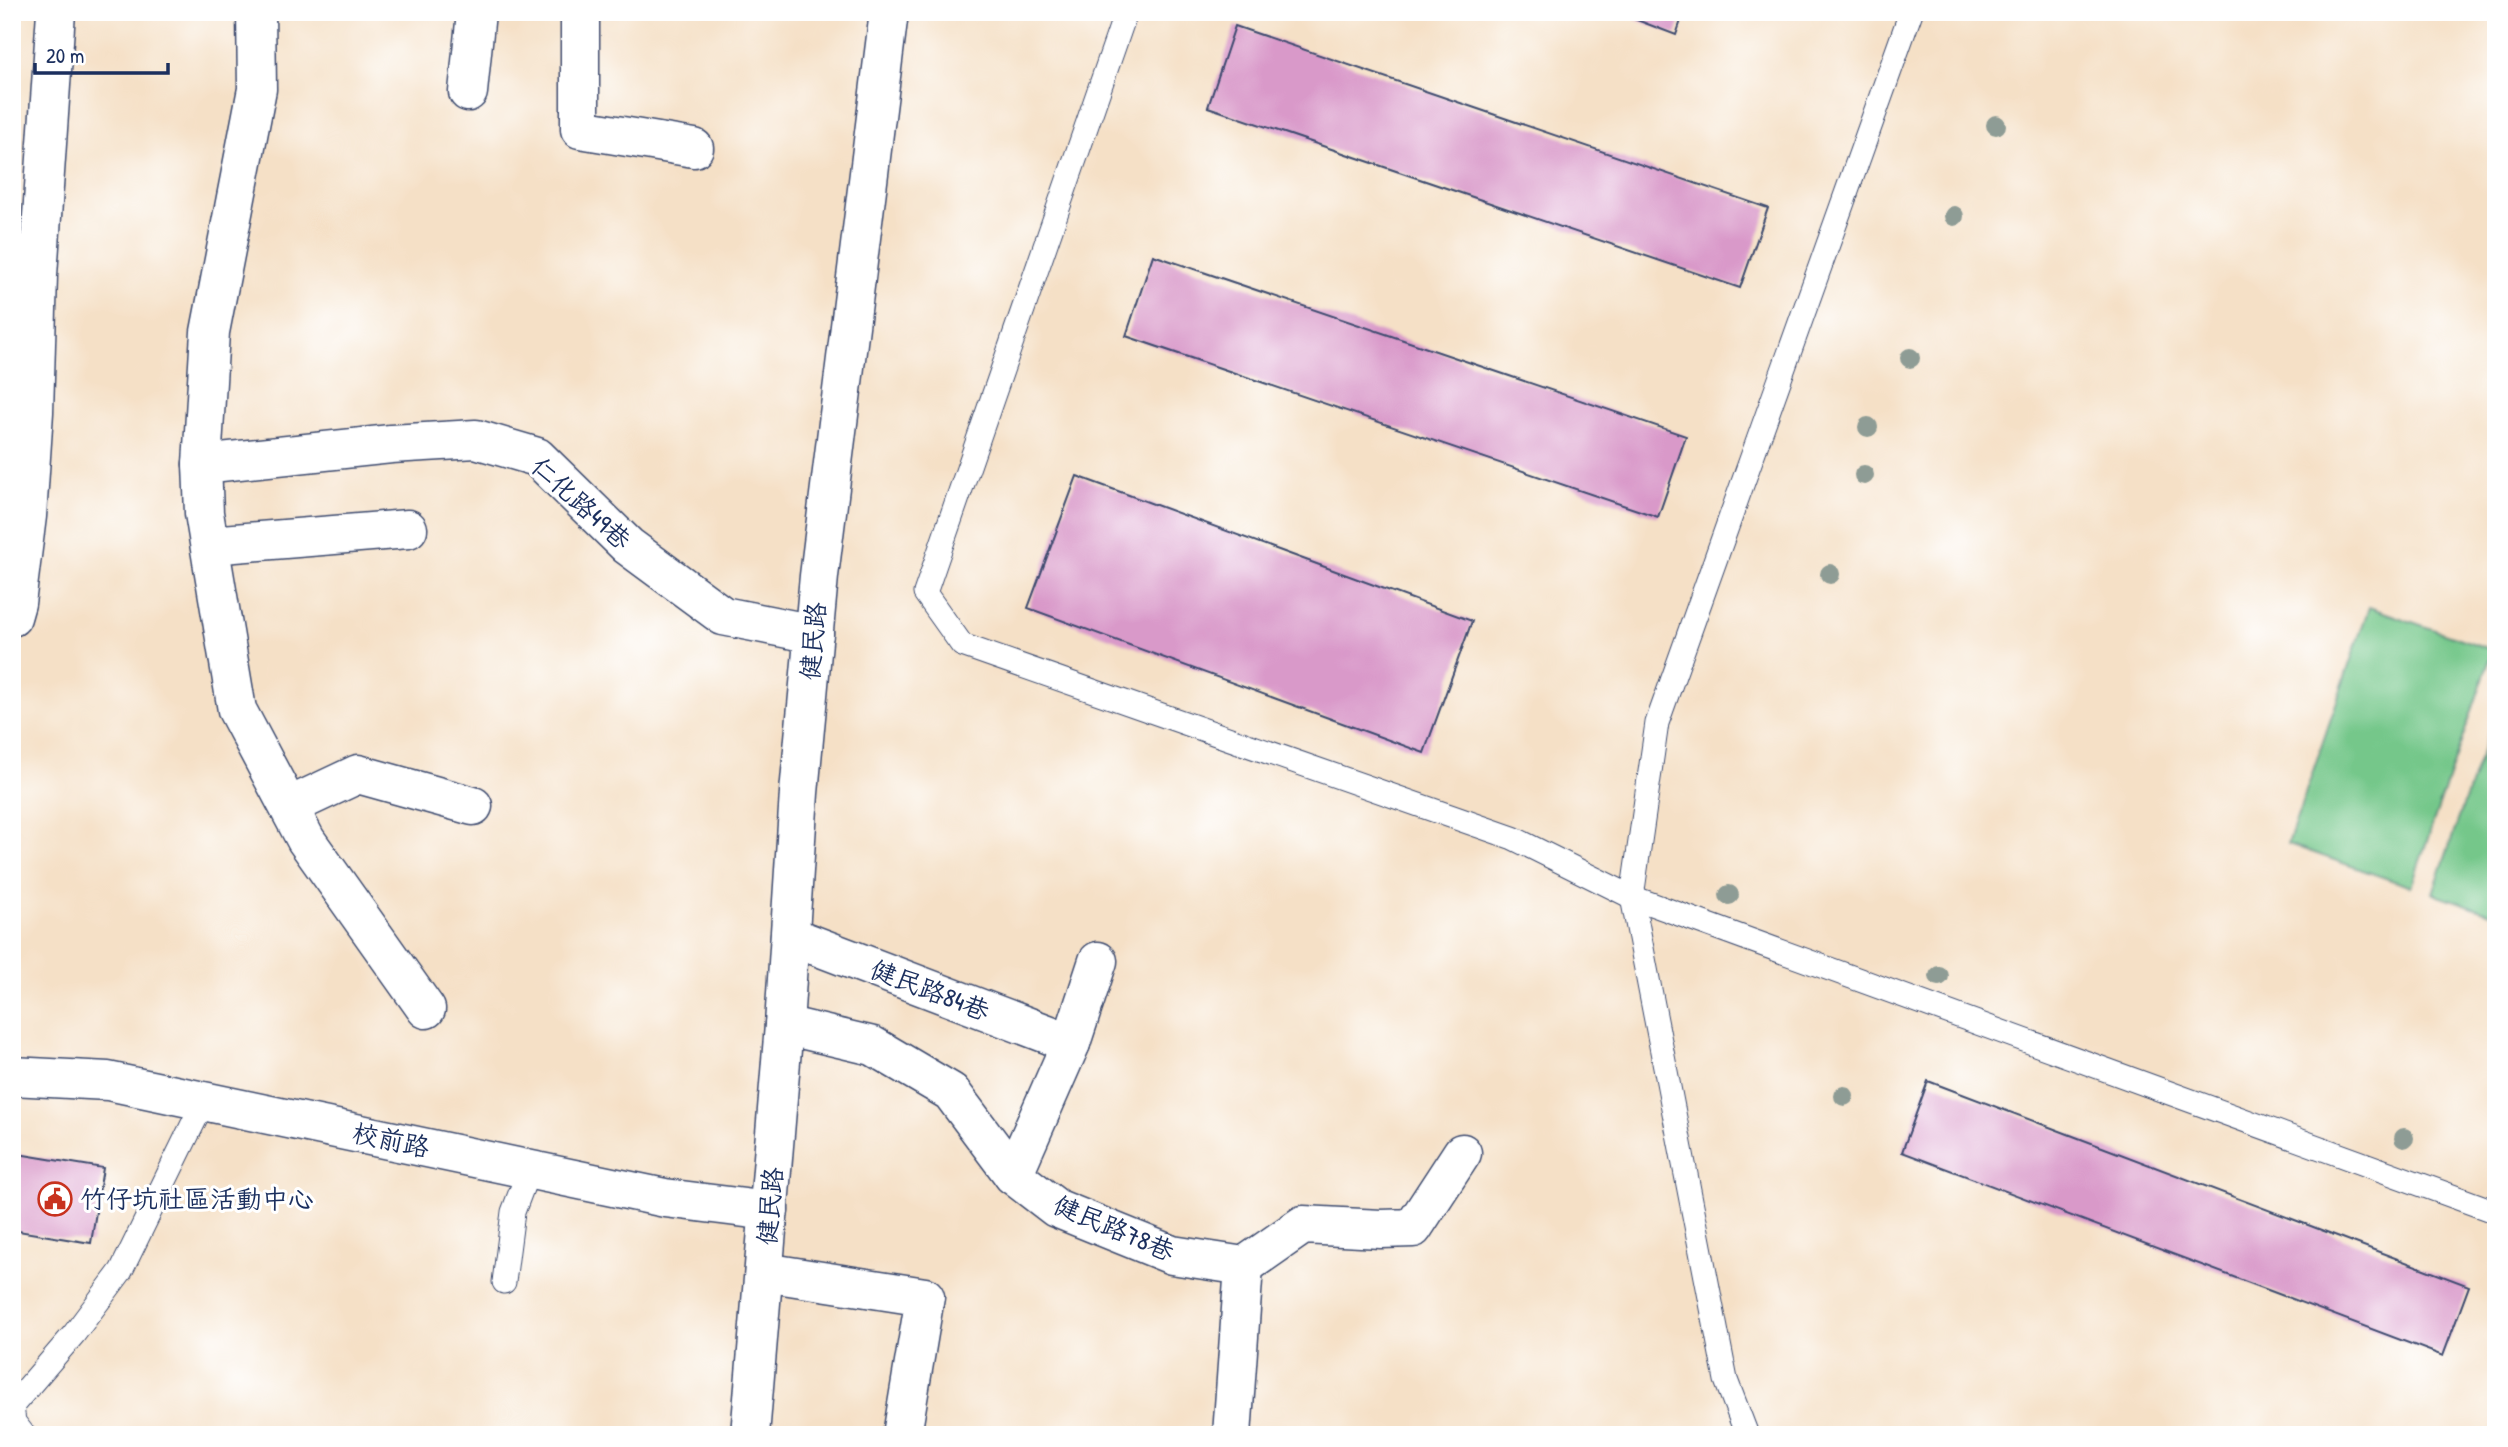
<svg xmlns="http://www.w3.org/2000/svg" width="2508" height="1447" viewBox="0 0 2508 1447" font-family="'Patrick Hand','LXGW WenKai TC',sans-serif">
  <rect width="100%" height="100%" fill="#fff"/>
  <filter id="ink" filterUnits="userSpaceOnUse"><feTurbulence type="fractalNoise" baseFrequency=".0143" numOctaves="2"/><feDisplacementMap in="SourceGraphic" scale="14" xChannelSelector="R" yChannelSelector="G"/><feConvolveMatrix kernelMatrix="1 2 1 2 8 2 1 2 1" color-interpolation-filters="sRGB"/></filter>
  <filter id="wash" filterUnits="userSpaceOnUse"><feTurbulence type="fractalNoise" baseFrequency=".00686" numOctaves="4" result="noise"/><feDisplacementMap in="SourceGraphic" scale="28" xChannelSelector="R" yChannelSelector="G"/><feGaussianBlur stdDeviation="1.57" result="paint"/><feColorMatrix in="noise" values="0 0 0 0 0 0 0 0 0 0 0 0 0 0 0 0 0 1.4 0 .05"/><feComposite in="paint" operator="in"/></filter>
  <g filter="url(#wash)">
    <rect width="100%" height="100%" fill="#f5e0c6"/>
    <g fill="#74c78a" stroke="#487b74" stroke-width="2">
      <path d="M2369,607L2493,650L2411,887L2288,844Z"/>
      <path d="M2496,711V915L2433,893Z"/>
    </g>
    <g id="blocks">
      <g fill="#d999c9">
        <path d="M1616,12H1684L1676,35Z"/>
        <path d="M1235,26L1768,208L1740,288L1208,107Z"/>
        <path d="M1153,255L1686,436L1658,517L1126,336Z"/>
        <path d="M1077,476L1472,621L1424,753L1028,608Z"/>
        <path d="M1928,1081L2469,1286L2443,1356L1902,1152Z"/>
        <path d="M12,1153L103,1168L91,1243L12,1230Z"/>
      </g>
    </g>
  </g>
  <g filter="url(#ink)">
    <use href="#blocks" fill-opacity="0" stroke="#3c4a6e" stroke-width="2"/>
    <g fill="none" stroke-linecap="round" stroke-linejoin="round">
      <defs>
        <g id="service">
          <path d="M1126,12L925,593L962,645L1513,838L1632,897L2496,1212"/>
          <path d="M504,1282L513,1212L529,1170"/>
          <path d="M24,1435L14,1422L12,1406L74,1334L121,1271L204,1101"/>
          <path d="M1747,1435L1726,1380L1632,897L1657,723L1911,12"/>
        </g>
        <g id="minor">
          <path d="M256,12L257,89L210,332L202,464L204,513L237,710L306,840L426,1009"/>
          <path d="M580,12V129L694,148"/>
          <path d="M468,92L476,12"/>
          <path d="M202,464L391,444L476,439L537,457L628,546L723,616L814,634"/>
          <path d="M210,545L408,529"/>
          <path d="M12,617L16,603L27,516L34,412L38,275L56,12"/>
          <path d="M290,806L358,774L473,806"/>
          <path d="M790,936L1071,1043"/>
          <path d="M784,1025L873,1046L951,1092L1013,1175L1056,1208L1172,1255L1244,1266L1303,1225L1381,1229L1413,1228L1462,1153"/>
          <path d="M12,1076L108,1081L665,1198L769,1211"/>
          <path d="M1013,1175L1071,1043L1098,961"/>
          <path d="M764,1272L925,1297L902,1435"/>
          <path d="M1232,1435L1244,1266"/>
        </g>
        <path id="tertiary" d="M750,1435L784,1025L799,793L819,576L889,12"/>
      </defs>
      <use href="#service" stroke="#3c4a6e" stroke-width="25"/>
      <use href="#minor" stroke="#3c4a6e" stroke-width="41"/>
      <use href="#tertiary" stroke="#3c4a6e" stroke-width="41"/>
      <use href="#service" stroke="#fff" stroke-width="23"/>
      <use href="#minor" stroke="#fff" stroke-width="38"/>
      <use href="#tertiary" stroke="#fff" stroke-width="38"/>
    </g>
    <g fill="#8e9c95">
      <circle cx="1996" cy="125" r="10"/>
      <circle cx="1954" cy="216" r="10"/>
      <circle cx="1910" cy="358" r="10"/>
      <circle cx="1868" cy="427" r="10"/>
      <circle cx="1864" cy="475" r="10"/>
      <circle cx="1830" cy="574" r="10"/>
      <circle cx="1729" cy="895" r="10"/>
      <circle cx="1939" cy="976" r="10"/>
      <circle cx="1844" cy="1096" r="10"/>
      <circle cx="2404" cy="1138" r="10"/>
    </g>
  </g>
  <defs>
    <symbol id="civic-ring" viewBox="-11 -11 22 22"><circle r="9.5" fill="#fff" stroke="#c8321e" stroke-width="1.5"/><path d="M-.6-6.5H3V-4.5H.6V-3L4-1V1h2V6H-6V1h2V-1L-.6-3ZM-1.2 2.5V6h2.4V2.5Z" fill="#c8321e"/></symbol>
  </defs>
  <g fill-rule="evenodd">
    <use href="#civic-ring" x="36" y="1180" width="38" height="38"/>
  </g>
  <g text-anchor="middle" stroke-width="6" stroke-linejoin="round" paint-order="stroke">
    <g font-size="26" fill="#1b2f5e" stroke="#fff">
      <text transform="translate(581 503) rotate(42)" y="9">仁化路49巷</text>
      <text transform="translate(813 641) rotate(-85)" y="9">健民路</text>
      <text transform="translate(930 990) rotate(21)" y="9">健民路84巷</text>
      <text transform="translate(391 1140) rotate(12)" y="9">校前路</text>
      <text transform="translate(770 1206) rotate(-85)" y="9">健民路</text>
      <text transform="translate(1114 1228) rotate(23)" y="9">健民路78巷</text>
    </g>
    <g font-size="26" fill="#1b2f5e" stroke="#fff" text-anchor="start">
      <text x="80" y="1208">竹仔坑社區活動中心</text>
    </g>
  </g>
  <rect width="2508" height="1447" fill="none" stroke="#fff" stroke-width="42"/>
  <path d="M35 63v10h133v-10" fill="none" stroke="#1b2f5e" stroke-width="3.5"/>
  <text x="46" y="63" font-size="21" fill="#1b2f5e" stroke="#ffffff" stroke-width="5" paint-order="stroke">20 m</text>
</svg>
